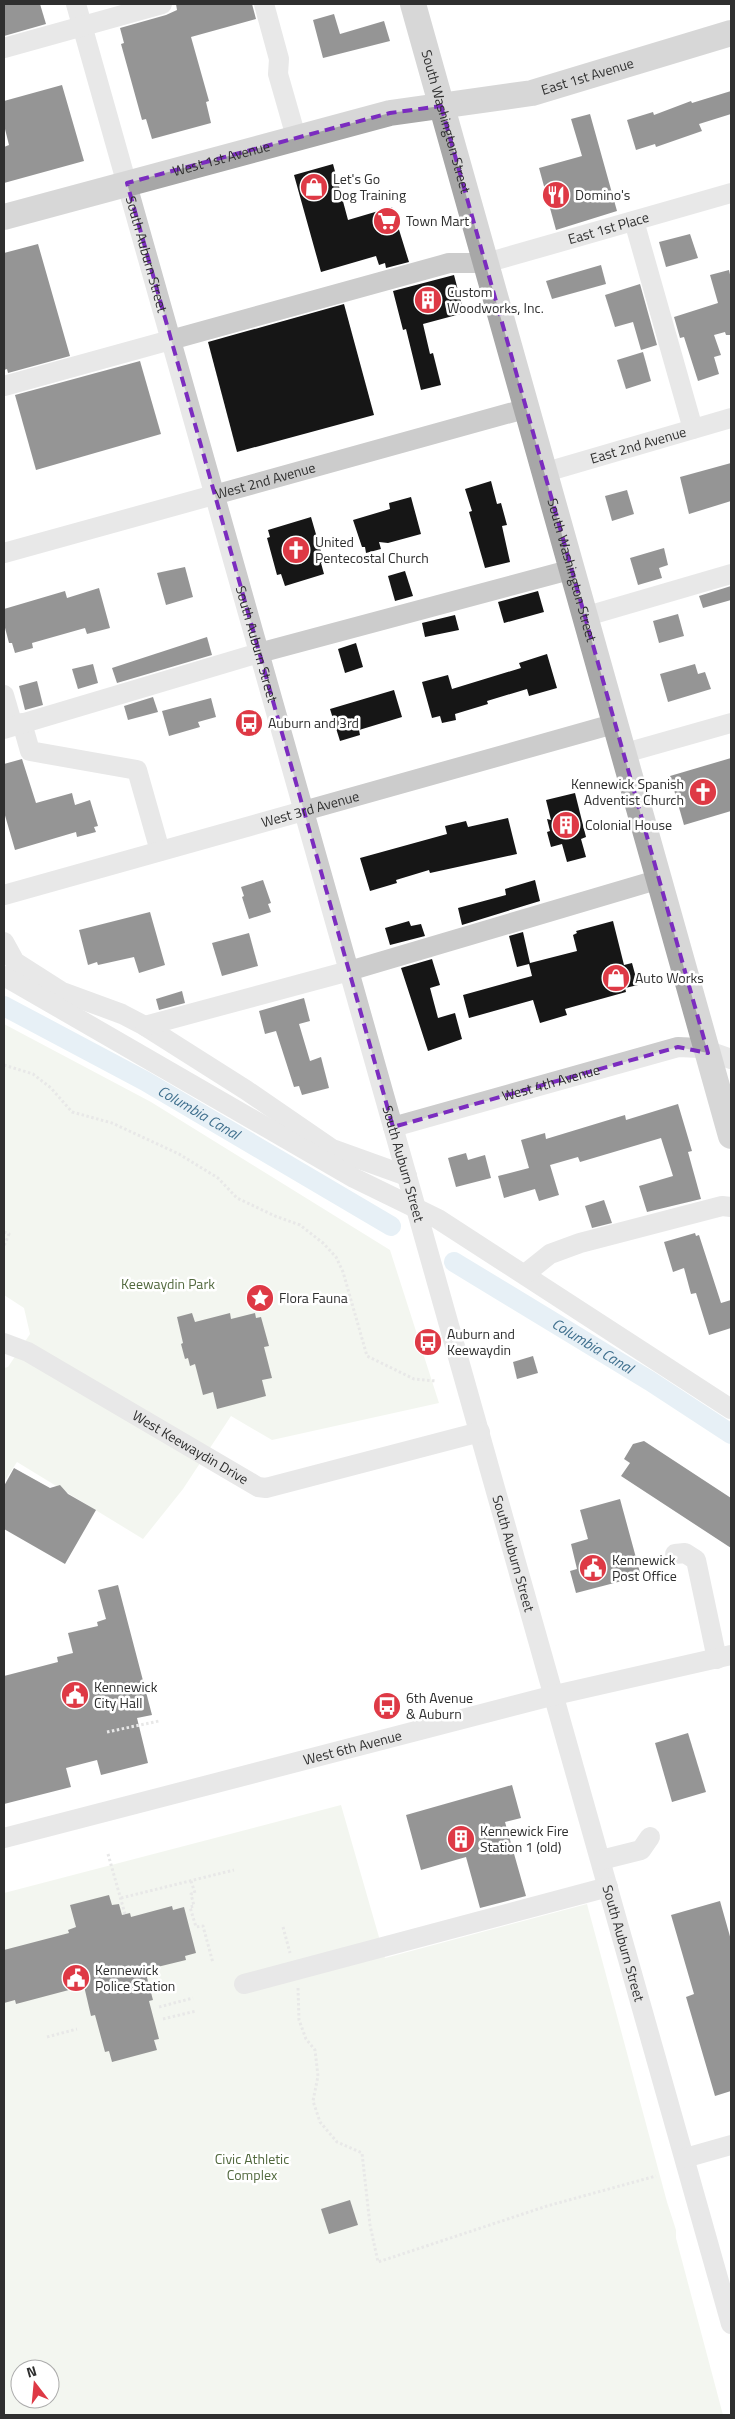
<svg xmlns="http://www.w3.org/2000/svg" width="735" height="2419" viewBox="0 0 735 2419" font-family="'Titillium Web',sans-serif">
  <rect width="100%" height="100%" fill="#fff"/>
  <g fill="#e5ecdd" fill-rule="evenodd">
    <path d="M4,1024L151,1102L390,1250L439,1403L272,1440L231,1416L183,1489L143,1539L17,1462L4,1482V1368L8,1367L30,1334L24,1308L4,1295Z"/>
    <path d="M341,1805L385,1958L587,1904L667,2202L676,2230V2238L723,2415H4V1893ZM20,2369H50V2399H20Z"/>
  </g>
  <g fill="none" stroke-linecap="round" stroke-linejoin="round">
    <g stroke="#cadeeb" stroke-width="20">
      <path id="s1" d="M4,1006L145,1081L391,1226"/>
      <path id="s2" d="M454,1262L650,1381L731,1434"/>
    </g>
  </g>
  <g fill="#161616">
    <path d="M4,4H40L46,24L4,36Z"/>
    <path d="M176,4H252L256,19L191,37L209,101L206,102L211,123L152,139L146,119L142,120L121,44L124,43L120,28L166,15L177,10Z"/>
    <path d="M334,14L340,34L384,21L390,41L323,58L313,20Z"/>
    <path d="M62,85L84,161L4,183V147L9,145L4,125V101Z"/>
    <path d="M731,91V114L699,124L702,131L656,147L655,144L636,150L627,120L653,112L654,115L691,101L692,103Z"/>
    <path d="M590,114L617,211L556,230L539,168L582,156L571,119Z"/>
    <path d="M333,164L348,220L392,207L409,262L386,268L385,263L379,265L376,256L321,272L294,175Z"/>
    <path d="M690,234L698,258L666,267L659,242Z"/>
    <path d="M38,244L70,356L8,373L7,369L4,370V253Z"/>
    <path d="M601,265L606,284L552,299L546,281Z"/>
    <path d="M729,270L731,279V335H726L725,332L714,335L721,355L714,357L719,374L698,381L684,337L680,338L674,317L718,303L710,275Z"/>
    <path d="M454,275L464,313L423,324L430,354L433,353L441,385L421,390L406,329L403,330L393,291Z"/>
    <path d="M640,284L657,345L641,350L633,322L615,327L605,295Z"/>
    <path d="M344,304L374,415L237,452L208,342Z"/>
    <path d="M643,352L651,381L626,389L617,360Z"/>
    <path d="M140,361L161,434L36,470L15,395Z"/>
    <path d="M731,463V501L689,514L680,477Z"/>
    <path d="M491,481L497,504L501,503L507,525L502,526L510,562L485,568L469,512L472,511L465,489Z"/>
    <path d="M627,490L634,514L612,521L605,496Z"/>
    <path d="M411,497L421,534L388,543L379,542L381,549L366,553L365,547H362L353,520L390,509L389,503Z"/>
    <path d="M311,517L324,562L321,563L324,574L285,586L281,574L277,575L267,538L270,537L268,530Z"/>
    <path d="M664,548L668,565L659,568L662,578L638,585L630,558Z"/>
    <path d="M185,567L193,597L166,605L157,573Z"/>
    <path d="M405,571L413,596L395,601L388,576Z"/>
    <path d="M731,586V600L703,608L699,596Z"/>
    <path d="M99,588L110,628L87,634L85,628L32,643L33,648L15,653L12,643H9L4,624V609L65,591L67,598Z"/>
    <path d="M538,591L544,612L504,623L498,602Z"/>
    <path d="M678,614L684,636L659,643L653,621Z"/>
    <path d="M455,615L459,630L425,637L422,623Z"/>
    <path d="M207,637L212,655L117,683L112,668Z"/>
    <path d="M356,643L363,667L345,673L338,649Z"/>
    <path d="M547,654L557,688L529,696L527,689L487,701L488,704L455,714L456,720L442,723L440,716L432,718L422,682L448,675L452,689L521,668L519,663Z"/>
    <path d="M93,664L98,683L78,689L72,669Z"/>
    <path d="M695,664L698,674L705,672L711,689L668,702L660,674Z"/>
    <path d="M37,681L43,705L25,710L19,686Z"/>
    <path d="M394,690L402,717L359,730L360,735L340,741L330,709Z"/>
    <path d="M153,697L158,712L128,720L124,706Z"/>
    <path d="M211,698L216,717L198,722L200,727L169,736L162,711Z"/>
    <path d="M731,758V811L684,825L670,776Z"/>
    <path d="M22,759L36,803L72,793L75,805L90,800L98,826L94,827L96,832L77,837L76,832L15,850L4,812V764Z"/>
    <path d="M575,793L586,837L581,839L586,857L567,862L562,844L551,847L547,832L550,831L547,819L551,820L546,800Z"/>
    <path d="M508,818L517,854L430,873L429,870L396,880L397,883L370,891L360,858L447,834L445,826L466,821L468,827Z"/>
    <path d="M263,880L271,903L268,904L271,912L249,919L242,897L244,896L241,887Z"/>
    <path d="M535,880L540,901L462,925L458,908L506,895L505,889Z"/>
    <path d="M150,912L165,965L139,973L134,957L98,965L97,962L88,965L79,930Z"/>
    <path d="M409,921L411,926L421,924L425,936L390,945L385,928Z"/>
    <path d="M613,921L624,965L632,963L638,985L625,988L626,992L565,1009L567,1015L540,1023L533,1000L469,1018L463,995L532,976L529,964L517,967L509,936L523,932L530,963L577,951L573,935L577,933L576,931Z"/>
    <path d="M249,933L258,966L222,976L212,943Z"/>
    <path d="M432,959L440,985L430,988L438,1018L455,1013L462,1039L428,1051L401,968Z"/>
    <path d="M182,991L185,1003L159,1010L156,999Z"/>
    <path d="M304,998L310,1021L299,1024L310,1061L321,1057L329,1088L302,1095L299,1086L294,1087L276,1031L265,1034L259,1011Z"/>
    <path d="M678,1104L692,1151L688,1152L701,1199L647,1212L639,1186L673,1176L661,1138L580,1162L578,1157L550,1165L559,1195L539,1201L535,1189L504,1198L498,1176L529,1168L521,1140L545,1133L546,1139L625,1115L626,1120Z"/>
    <path d="M466,1153L468,1160L485,1155L491,1178L456,1187L448,1158Z"/>
    <path d="M604,1200L612,1223L592,1228L585,1206Z"/>
    <path d="M695,1233L696,1236L699,1235L721,1303L731,1300V1328L709,1335L696,1293L691,1294L684,1268L673,1272L664,1242Z"/>
    <path d="M192,1313L195,1322L230,1313L231,1319L255,1313L256,1318L261,1317L269,1346L264,1347L272,1378L262,1380L266,1396L217,1409L213,1392L203,1395L195,1364L190,1366L188,1358L185,1359L181,1344L183,1343L177,1317Z"/>
    <path d="M533,1356L538,1373L517,1379L513,1362Z"/>
    <path d="M644,1441L731,1498V1548L621,1476L630,1463L624,1459L633,1444Z"/>
    <path d="M14,1468L50,1488L60,1485L68,1494L96,1510L65,1564L4,1529V1486Z"/>
    <path d="M620,1499L641,1576L576,1593L570,1571L577,1569L571,1544L588,1539L580,1510Z"/>
    <path d="M118,1585L152,1715L137,1718L148,1763L101,1775L97,1760L66,1768L71,1787L4,1804V1676L58,1662L57,1657L73,1653L68,1633L98,1626L97,1622L106,1619L98,1590Z"/>
    <path d="M688,1733L706,1792L672,1802L655,1743Z"/>
    <path d="M512,1785L521,1818L505,1822L526,1896L480,1908L466,1857L421,1870L406,1815Z"/>
    <path d="M109,1895L112,1905L119,1904L122,1915L130,1913L131,1917L172,1906L173,1910L184,1907L196,1953L185,1956L186,1960L145,1970L153,2000L149,2001L159,2039L154,2040L157,2050L112,2062L109,2051L105,2052L95,2015L91,2016L84,1986L16,2004L15,2000L4,2003V1950L69,1933L68,1930L76,1927L70,1905Z"/>
    <path d="M720,1901L731,1940V2091L715,2096L686,1997L694,1994L671,1915Z"/>
    <path d="M350,2200L358,2225L329,2234L321,2209Z"/>
  </g>
  <g fill="none" stroke-linecap="round" stroke-linejoin="round">
    <g stroke="#ccc" stroke-width="3" stroke-dasharray="2.5 2.5" stroke-linecap="butt">
      <path d="M4,1065L33,1074L51,1088L72,1112L112,1123L179,1154L218,1178L237,1198L275,1216L300,1225L323,1243L336,1257L343,1272L367,1356L414,1379L436,1381"/>
      <path d="M4,1232L9,1234L4,1246"/>
      <path d="M107,1732L159,1721"/>
      <path d="M108,1854L125,1914"/>
      <path d="M191,1881L195,1893L191,1894L194,1906L190,1907L196,1927L203,1926L213,1963"/>
      <path d="M121,1898L234,1870"/>
      <path d="M283,1927L290,1953"/>
      <path d="M298,1988L299,2020L306,2039L315,2050L318,2076L313,2101L320,2122L337,2142L362,2153L370,2225L378,2262L547,2206L656,2176"/>
      <path d="M159,2007L193,1998"/>
      <path d="M163,2019L196,2011"/>
      <path d="M47,2037L77,2029"/>
    </g>
    <g stroke="#ccc" stroke-width="20">
      <path id="s3" d="M76,4L731,2324"/>
      <path d="M264,4L279,59L278,74L296,137"/>
      <path d="M4,48L162,4"/>
      <path d="M634,221L693,429"/>
      <path id="s4" d="M4,386L449,263H486L731,193"/>
      <path id="s5" d="M546,472L731,418"/>
      <path id="s6" d="M4,553L528,408"/>
      <path d="M587,616L731,574"/>
      <path d="M4,695L13,726"/>
      <path d="M22,723L30,751L137,770L160,851"/>
      <path d="M4,729L259,653L573,569"/>
      <path d="M625,753L731,723"/>
      <path id="s7" d="M4,895L617,723"/>
      <path d="M4,942L15,962L62,992L122,1014L145,1026L246,1090L332,1149L407,1176"/>
      <path d="M4,976L354,1178L438,1219L731,1409"/>
      <path d="M145,1026L349,971L660,879"/>
      <path id="s8" d="M393,1127L678,1047L700,1048L731,1059"/>
      <path d="M525,1274L550,1254L580,1243L722,1206L731,1207"/>
      <path id="s9" d="M4,1343L28,1352L258,1487L266,1488L480,1432"/>
      <path d="M675,1554L685,1553L696,1560L717,1659"/>
      <path id="s10" d="M4,1838L555,1695L731,1655"/>
      <path d="M601,1860L641,1850L650,1837"/>
      <path d="M244,1984L608,1887"/>
      <path d="M685,2158L731,2145"/>
    </g>
    <g stroke="#a7a7a7" stroke-width="26">
      <path id="s11" d="M413,4L731,1136"/>
      <path id="s12" d="M4,217L390,113L532,93L731,33"/>
    </g>
  </g>
  <path d="M0 0H735V2419H0ZM441,106L708,1053L678,1047L393,1127L127,183L390,113Z" fill="#fff" fill-opacity=".55" fill-rule="evenodd"/>
  <path fill="none" stroke="#7b2cbf" stroke-width="4" stroke-dasharray="10 6" stroke-linejoin="round" d="M441,106L708,1053L678,1047L393,1127L127,183L390,113Z"/>
  <defs>
    <symbol id="shop-disc" viewBox="-11 -11 22 22"><circle r="9.5" fill="#de3945" stroke="#fff"/><path d="M-5-2.5h2.3a2.7 3.5 0 0 1 5.4 0H5L5.5 6h-11ZM-1.5-2.5h3a1.5 2.3 0 0 0-3 0Z" fill="#fff"/></symbol>
    <symbol id="restaurant-disc" viewBox="-11 -11 22 22"><circle r="9.5" fill="#de3945" stroke="#fff"/><path d="M-5-6h1v4h1v-4h1v4h1v-4h1v5L-1.5 .5V6h-2V.5L-5-1ZM5-6V6H3V1.5H1.5Q1.5-4 5-6Z" fill="#fff"/></symbol>
    <symbol id="supermarket-disc" viewBox="-11 -11 22 22"><circle r="9.5" fill="#de3945" stroke="#fff"/><path d="M-6-5.5h2.5l.6 2H6L4.5 2H-2.5L-4.4-4H-6ZM-1.5 3.2a1.3 1.3 0 1 0 .1 0ZM3 3.2a1.3 1.3 0 1 0 .1 0Z" fill="#fff"/></symbol>
    <symbol id="building-disc" viewBox="-11 -11 22 22"><circle r="9.5" fill="#de3945" stroke="#fff"/><path d="M-4-6H4V6H1V3H-1V6H-4ZM-2.5-4.3h1.7v1.8h-1.7ZM.8-4.3h1.7v1.8H.8ZM-2.5-1h1.7V.8h-1.7ZM.8-1h1.7V.8H.8Z" fill="#fff"/></symbol>
    <symbol id="church-disc" viewBox="-11 -11 22 22"><circle r="9.5" fill="#de3945" stroke="#fff"/><path d="M-1.2-6h2.4v3.5h3.3v2.4h-3.3V6h-2.4V-.1h-3.3v-2.4h3.3Z" fill="#fff"/></symbol>
    <symbol id="bus-disc" viewBox="-11 -11 22 22"><circle r="9.5" fill="#de3945" stroke="#fff"/><path d="M-5-6H5V4H4V6H2V4H-2V6H-4V4H-5ZM-3.5-4V0h7V-4ZM-3.5 1.2v1.5H-2V1.2ZM2 1.2v1.5H3.5V1.2Z" fill="#fff"/></symbol>
    <symbol id="sight-disc" viewBox="-11 -11 22 22"><circle r="9.5" fill="#de3945" stroke="#fff"/><path d="M0-6L1.8-2.2L6-1.7L2.9 1.2L3.7 5.4L0 3.3L-3.7 5.4L-2.9 1.2L-6-1.7L-1.8-2.2Z" fill="#fff"/></symbol>
    <symbol id="civic-disc" viewBox="-11 -11 22 22"><circle r="9.5" fill="#de3945" stroke="#fff"/><path d="M-.6-6.5H3V-4.5H.6V-3L4-1V1h2V6H-6V1h2V-1L-.6-3ZM-1.2 2.5V6h2.4V2.5Z" fill="#fff"/></symbol>
  </defs>
  <g fill-rule="evenodd">
    <use href="#shop-disc" x="298" y="171" width="32" height="32"/>
    <use href="#restaurant-disc" x="540" y="179" width="32" height="32"/>
    <use href="#supermarket-disc" x="371" y="205" width="32" height="32"/>
    <use href="#building-disc" x="412" y="284" width="32" height="32"/>
    <use href="#church-disc" x="280" y="534" width="32" height="32"/>
    <use href="#bus-disc" x="233" y="707" width="32" height="32"/>
    <use href="#church-disc" x="687" y="776" width="32" height="32"/>
    <use href="#building-disc" x="550" y="809" width="32" height="32"/>
    <use href="#shop-disc" x="600" y="962" width="32" height="32"/>
    <use href="#sight-disc" x="244" y="1282" width="32" height="32"/>
    <use href="#bus-disc" x="412" y="1326" width="32" height="32"/>
    <use href="#civic-disc" x="577" y="1552" width="32" height="32"/>
    <use href="#civic-disc" x="59" y="1679" width="32" height="32"/>
    <use href="#bus-disc" x="371" y="1690" width="32" height="32"/>
    <use href="#building-disc" x="445" y="1823" width="32" height="32"/>
    <use href="#civic-disc" x="60" y="1962" width="32" height="32"/>
  </g>
  <g text-anchor="middle" stroke-width="5" stroke-linejoin="round" paint-order="stroke">
    <g font-size="14" fill="#2f2f2f" stroke="#fff">
      <text dy="5" stroke="none"><textPath href="#s12" startOffset="601">East 1st Avenue</textPath></text>
      <text dy="5" stroke="none"><textPath href="#s11" startOffset="122">South Washington Street</textPath></text>
      <text dy="5" stroke="none"><textPath href="#s12" startOffset="225">West 1st Avenue</textPath></text>
      <text dy="5" stroke="none"><textPath href="#s4" startOffset="626">East 1st Place</textPath></text>
      <text dy="5" stroke="none"><textPath href="#s3" startOffset="260">South Auburn Street</textPath></text>
      <text dy="5" stroke="none"><textPath href="#s5" startOffset="96">East 2nd Avenue</textPath></text>
      <text dy="5" stroke="none"><textPath href="#s6" startOffset="271">West 2nd Avenue</textPath></text>
      <text dy="5" stroke="none"><textPath href="#s11" startOffset="588">South Washington Street</textPath></text>
      <text dy="5" stroke="none"><textPath href="#s3" startOffset="665">South Auburn Street</textPath></text>
      <text dy="5" stroke="none"><textPath href="#s7" startOffset="318">West 3rd Avenue</textPath></text>
      <text dy="5" stroke="none"><textPath href="#s8" startOffset="164">West 4th Avenue</textPath></text>
      <text dy="5" stroke="none"><textPath href="#s3" startOffset="1205">South Auburn Street</textPath></text>
      <text dy="5" stroke="none"><textPath href="#s9" startOffset="214">West Keewaydin Drive</textPath></text>
      <text dy="5" stroke="none"><textPath href="#s3" startOffset="1610">South Auburn Street</textPath></text>
      <text dy="5" stroke="none"><textPath href="#s10" startOffset="360">West 6th Avenue</textPath></text>
      <text dy="5" stroke="none"><textPath href="#s3" startOffset="2015">South Auburn Street</textPath></text>
    </g>
    <g font-size="14" fill="#2f2f2f" stroke="#fff" text-anchor="start">
      <text x="333" y="184">Let's Go<tspan x="333" dy="16">Dog Training</tspan></text>
      <text x="575" y="200">Domino's</text>
      <text x="406" y="226">Town Mart</text>
      <text x="447" y="297">Custom<tspan x="447" dy="16">Woodworks, Inc.</tspan></text>
      <text x="315" y="547">United<tspan x="315" dy="16">Pentecostal Church</tspan></text>
      <text x="268" y="728">Auburn and 3rd</text>
      <text x="684" y="789" text-anchor="end">Kennewick Spanish<tspan x="684" dy="16">Adventist Church</tspan></text>
      <text x="585" y="830">Colonial House</text>
      <text x="635" y="983">Auto Works</text>
      <text x="279" y="1303">Flora Fauna</text>
      <text x="447" y="1339">Auburn and<tspan x="447" dy="16">Keewaydin</tspan></text>
      <text x="612" y="1565">Kennewick<tspan x="612" dy="16">Post Office</tspan></text>
      <text x="94" y="1692">Kennewick<tspan x="94" dy="16">City Hall</tspan></text>
      <text x="406" y="1703">6th Avenue<tspan x="406" dy="16">&amp; Auburn</tspan></text>
      <text x="480" y="1836">Kennewick Fire<tspan x="480" dy="16">Station 1 (old)</tspan></text>
      <text x="95" y="1975">Kennewick<tspan x="95" dy="16">Police Station</tspan></text>
    </g>
    <g font-size="14" fill="#52693e" stroke="#fff">
      <text x="168" y="1289">Keewaydin Park</text>
      <text x="252" y="2164">Civic Athletic<tspan x="252" dy="16">Complex</tspan></text>
    </g>
    <g font-size="15" font-style="italic" fill="#40708e" stroke="#fff">
      <text dy="5" stroke="none"><textPath href="#s1" startOffset="222">Columbia Canal</textPath></text>
      <text dy="5" stroke="none"><textPath href="#s2" startOffset="162">Columbia Canal</textPath></text>
    </g>
  </g>
  <rect width="735" height="2419" fill="none" stroke="#2f2f2f" stroke-width="10"/>
  <g transform="translate(35 2384) rotate(344)"><circle r="24" fill="#ffffff" stroke="#acacac"/>
  <path d="M0-4L9 19L0 12L-9 19Z" fill="#de3945"/>
  <text y="-8" font-size="14" font-weight="bold" text-anchor="middle" fill="#2f2f2f">N</text>
  </g>
</svg>
